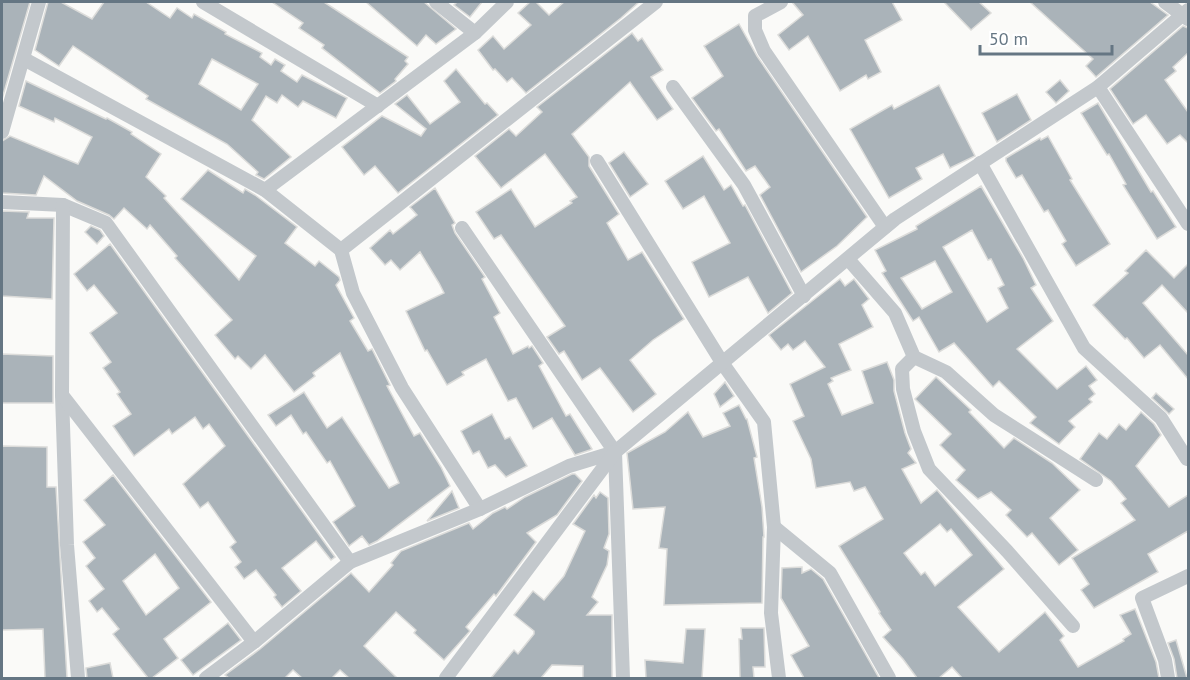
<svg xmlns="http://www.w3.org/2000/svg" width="1190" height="680" viewBox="0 0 1190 680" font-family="'PT Sans',sans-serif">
  <rect width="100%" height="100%" fill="#fafaf8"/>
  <g fill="#aab3b9" stroke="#dcdcda" stroke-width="1.5" fill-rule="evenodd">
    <path d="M2,2H30L2,99Z"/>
    <path d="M48,2H61L92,19L104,2H146L170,18L177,8L192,18L194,14L226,32L225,34L262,53L260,57L271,65L275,59L285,65L281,71L297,82L302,75L347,98L336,118L303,101L298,107L282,95L277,103L266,96L252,120L291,157L264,179L256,175L258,172L227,144L146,99L148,96L73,46L59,66L35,50ZM212,59L258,84L241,110L199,84Z"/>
    <path d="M272,2H324L408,57L405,61L408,64L395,79L396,81L380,93L322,48L324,45L299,28L303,23Z"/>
    <path d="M366,2H424L456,29L436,44L426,35L417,46Z"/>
    <path d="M457,2H482L470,17L454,5Z"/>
    <path d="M530,2H536L549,15L564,2H639L621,18L526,93L512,78L507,82L495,69L493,70L478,50L493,36L504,49L531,25L518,13Z"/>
    <path d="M792,2H892L902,20L865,40L881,72L868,79L866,75L840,91L808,36L789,50L778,35L803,15Z"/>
    <path d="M944,2H979L991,13L971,30Z"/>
    <path d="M1030,2H1150L1168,15L1096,77L1086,66L1093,59Z"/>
    <path d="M739,24L757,56L867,217L837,246L801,272L760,195L770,187L755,166L746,171L719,129L716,131L692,98L723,76L704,46Z"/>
    <path d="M1183,26L1188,28V53L1173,67L1176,71L1165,80L1188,112V143L1180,135L1167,144L1146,115L1133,124L1110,89Z"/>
    <path d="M632,33L638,41L642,38L663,70L651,77L673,109L657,120L630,82L572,134L589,157V166L619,214L607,223L628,260L642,252L684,319L653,340L630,360L656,394L633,412L600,368L582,380L564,351L559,354L547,337L565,326L501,235L494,239L476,212L511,189L535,227L572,203L570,201L577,197L545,154L501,188L475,156L509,129L516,136L542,112L537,107Z"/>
    <path d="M456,69L485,104L487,103L498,115L398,193L375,166L364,175L342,147L382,116L421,136L426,129L395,104L407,95L430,124L460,102L444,81Z"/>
    <path d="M1060,80L1069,91L1056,103L1046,92Z"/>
    <path d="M26,81L106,119L107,118L132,132L131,134L161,154L146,177L166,196L164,198L239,280L256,256L181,199L208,170L243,193L245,189L255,195L297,227L285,243L315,266L319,261L339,277L340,280L336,285L354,318L350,321L368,351L372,349L390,385L387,386L414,436L420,433L441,467L450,486L377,541L369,545L362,536L349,546L333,522L355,506L330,461L327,463L306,432L303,434L291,415L276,426L268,415L304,392L327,428L342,417L389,488L399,483L340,353L313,373L315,376L294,392L265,355L251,369L238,356L235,359L215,335L232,320L175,258L177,256L150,225L147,229L124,208L114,219L109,215L77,201L44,176L36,195L2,193V141L10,136L78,164L92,137L55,118L54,122L19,106Z"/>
    <path d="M939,85L975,156L950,168L943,154L916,168L922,179L889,198L850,129L892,105L894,109Z"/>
    <path d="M1017,94L1031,120L997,142L982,113Z"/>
    <path d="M1098,103L1151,192L1153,191L1176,227L1157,239L1123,185L1126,184L1109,154L1107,155L1081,113Z"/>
    <path d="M1048,136L1072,179L1070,180L1110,244L1076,266L1062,244L1066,241L1048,210L1044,212L1022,175L1016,178L1006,161V158L1040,138L1041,140Z"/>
    <path d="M624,152L648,184L630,197L609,163Z"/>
    <path d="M703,156L724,190L731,185L743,206L745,205L792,293L768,313L748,277L709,297L692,262L730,243L704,196L683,209L665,181Z"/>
    <path d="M981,186L1023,258L1036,285L1031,288L1053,321L1017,349L1057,389L1086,366L1097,380L1089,386L1095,394L1089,399L1092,402L1069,421L1075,427L1059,444L1030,423L1036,417L999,381L993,387L954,343L939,352L919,317L913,321L882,273L886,271L875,250L917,229L916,226ZM972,230L988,260L991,259L1004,285L998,288L1008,308L987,322L943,247ZM935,261L952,292L922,309L901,278Z"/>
    <path d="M435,188L455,223L452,225L455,233L485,277L482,279L500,313L494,317L513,354L528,346L529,348L532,346L543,363L539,366L566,416L570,414L592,449L590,450L575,455L552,418L533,429L516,398L508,401L486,359L462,372L464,375L447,385L427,350L425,351L406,311L444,293L439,283L420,252L400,270L391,260L385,265L370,248L390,230L393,234L417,215L410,207Z"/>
    <path d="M2,211L29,212L27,218H54L52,299L2,296Z"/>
    <path d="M91,226L100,230L104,236L97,244L85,232Z"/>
    <path d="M110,244L335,557L331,560L316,541L282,568L301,591L282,607L274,597L276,595L256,570L244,579L235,567L241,562L230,547L236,542L208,502L200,508L183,484L225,446L209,424L203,429L195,417L172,434L169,429L134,456L113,426L131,414L117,394L120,392L103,368L111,362L90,333L117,313L94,285L87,291L74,274Z"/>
    <path d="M1146,250L1174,278L1188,264V313L1162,285L1143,303L1188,355V379L1160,345L1144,358L1127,338L1125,339L1093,305L1128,273L1125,271Z"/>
    <path d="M840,279L845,286L854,279L869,299L862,305L873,327L839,344L851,370L831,378L833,381L828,384L842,415L873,403L862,371L887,362L894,380V391L905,433L911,449L908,453L916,463L902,469L921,503L937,490L1004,569L958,607L999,652L1045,612L1064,636L1060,640L1078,667L1124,641L1123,639L1131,634L1120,615L1135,609L1156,662L1159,678H962L952,667L939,678H917L903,659L883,637L891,630L879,613L880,612L839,546L883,519L865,487L854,491L850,482L816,488L811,459L793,421L804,416L790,384L825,367L805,341L793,350L788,344L781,350L769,335ZM940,524L947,532L951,529L972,555L935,586L925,572L921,575L904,553Z"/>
    <path d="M2,354L53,356V403H2Z"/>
    <path d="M936,377L971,410L969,412L1004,448L1014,438L1052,463L1080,490L1050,518L1078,550L1059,565L1032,533L1027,537L1006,515L1011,510L991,492L978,499L956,480L965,470L940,445L951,434L915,399Z"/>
    <path d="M725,382L734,396L720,407L714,394Z"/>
    <path d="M1156,393L1174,409L1169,414L1152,398Z"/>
    <path d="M739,405L746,419H747L757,457L754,458L762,507L764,537H763L762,603L664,605L667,549L659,548L665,507L633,509L627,453L665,432L688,412L703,437L730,426L723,413Z"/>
    <path d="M1141,412L1154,424L1161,435L1136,466L1169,507L1188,495V531L1148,554L1158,572L1094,608L1081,590L1089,584L1072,558L1135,520L1121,503L1126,499L1111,481L1080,459L1099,433L1107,439L1119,424L1126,430Z"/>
    <path d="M492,414L505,439L510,437L527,466L506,477L495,465L488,468L479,451L473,454L461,431Z"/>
    <path d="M2,446L47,447V487H56L67,678H45L43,629L2,630Z"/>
    <path d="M572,474H575L582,481L557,515L527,533L536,542L499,592L496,596L494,594L466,627L470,631L444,660L414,633L416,630L396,612L364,646L397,678H349L340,670L332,678H302L293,670L285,678H229L225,675L260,649L351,573L369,592L393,565L391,563L401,551L469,523L473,529L493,513L505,507L507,509L525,497Z"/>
    <path d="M113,475L211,602L164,639L178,658L152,678H148L113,634L119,629L102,608L97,612L89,601L104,589L86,566L95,558L83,542L105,525L84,500ZM155,554L179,588L146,615L123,581Z"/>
    <path d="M452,491L459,508L427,521Z"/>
    <path d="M600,492L608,498L609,534L604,548L609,551L607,565L592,597L598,602L587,615H612V678H583V666L552,665L541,678H491L514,650L518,654L534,634V631L514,615L533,591L544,600L564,576L585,531L573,524L594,495L596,498Z"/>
    <path d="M802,567V573L811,569L823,579L879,678H804L791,655L809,646L781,598L782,568Z"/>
    <path d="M228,623L241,640L193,675L181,660Z"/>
    <path d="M741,628H764L765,667H753L754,678H740L739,639H742Z"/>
    <path d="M686,629H705L702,678H646L645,660L683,663Z"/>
    <path d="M1176,640L1187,678H1177L1174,659L1168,643Z"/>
    <path d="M110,663L113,678H87L86,668Z"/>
  </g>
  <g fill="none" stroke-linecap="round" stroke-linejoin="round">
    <g stroke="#c3c8cc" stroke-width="14">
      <path d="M203,2L378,106"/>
      <path d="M436,2L475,33"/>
      <path d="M781,2L755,16V30L764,51L885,227"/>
      <path d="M1165,2L1188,19"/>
      <path d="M24,59L265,190L341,250L353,293L402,388L480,509"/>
      <path d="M673,87L744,185L804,296"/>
      <path d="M1098,87L1188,224"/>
      <path d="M2,132L39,2"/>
      <path d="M597,161L723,364L764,422L774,527L771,613L779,678"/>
      <path d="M980,163L1084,348L1161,418L1187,459"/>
      <path d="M265,190L475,33L507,2"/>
      <path d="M2,202L63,205L106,223L350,562"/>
      <path d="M63,205L62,395L67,545L78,678"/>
      <path d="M462,228L615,452L623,678"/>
      <path d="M341,250L656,2"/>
      <path d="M848,259L895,313L914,357L946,372L994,415L1096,480"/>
      <path d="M914,357L902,369L903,389L914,431L929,469L1007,551L1073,626"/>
      <path d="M62,395L254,642"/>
      <path d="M774,527L830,573L889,678"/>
      <path d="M206,678L254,642L350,562L480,509L569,466L615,452L895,219L1098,87L1188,10"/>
      <path d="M446,678L615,452"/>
      <path d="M1168,678L1165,660L1142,598L1188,576"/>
    </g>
  </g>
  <rect width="1190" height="680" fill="none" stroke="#657683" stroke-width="6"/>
  <path d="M980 45v9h132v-9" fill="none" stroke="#657683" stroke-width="3"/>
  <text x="989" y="45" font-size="18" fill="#657683" stroke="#ffffff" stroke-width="4.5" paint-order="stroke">50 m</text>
</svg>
